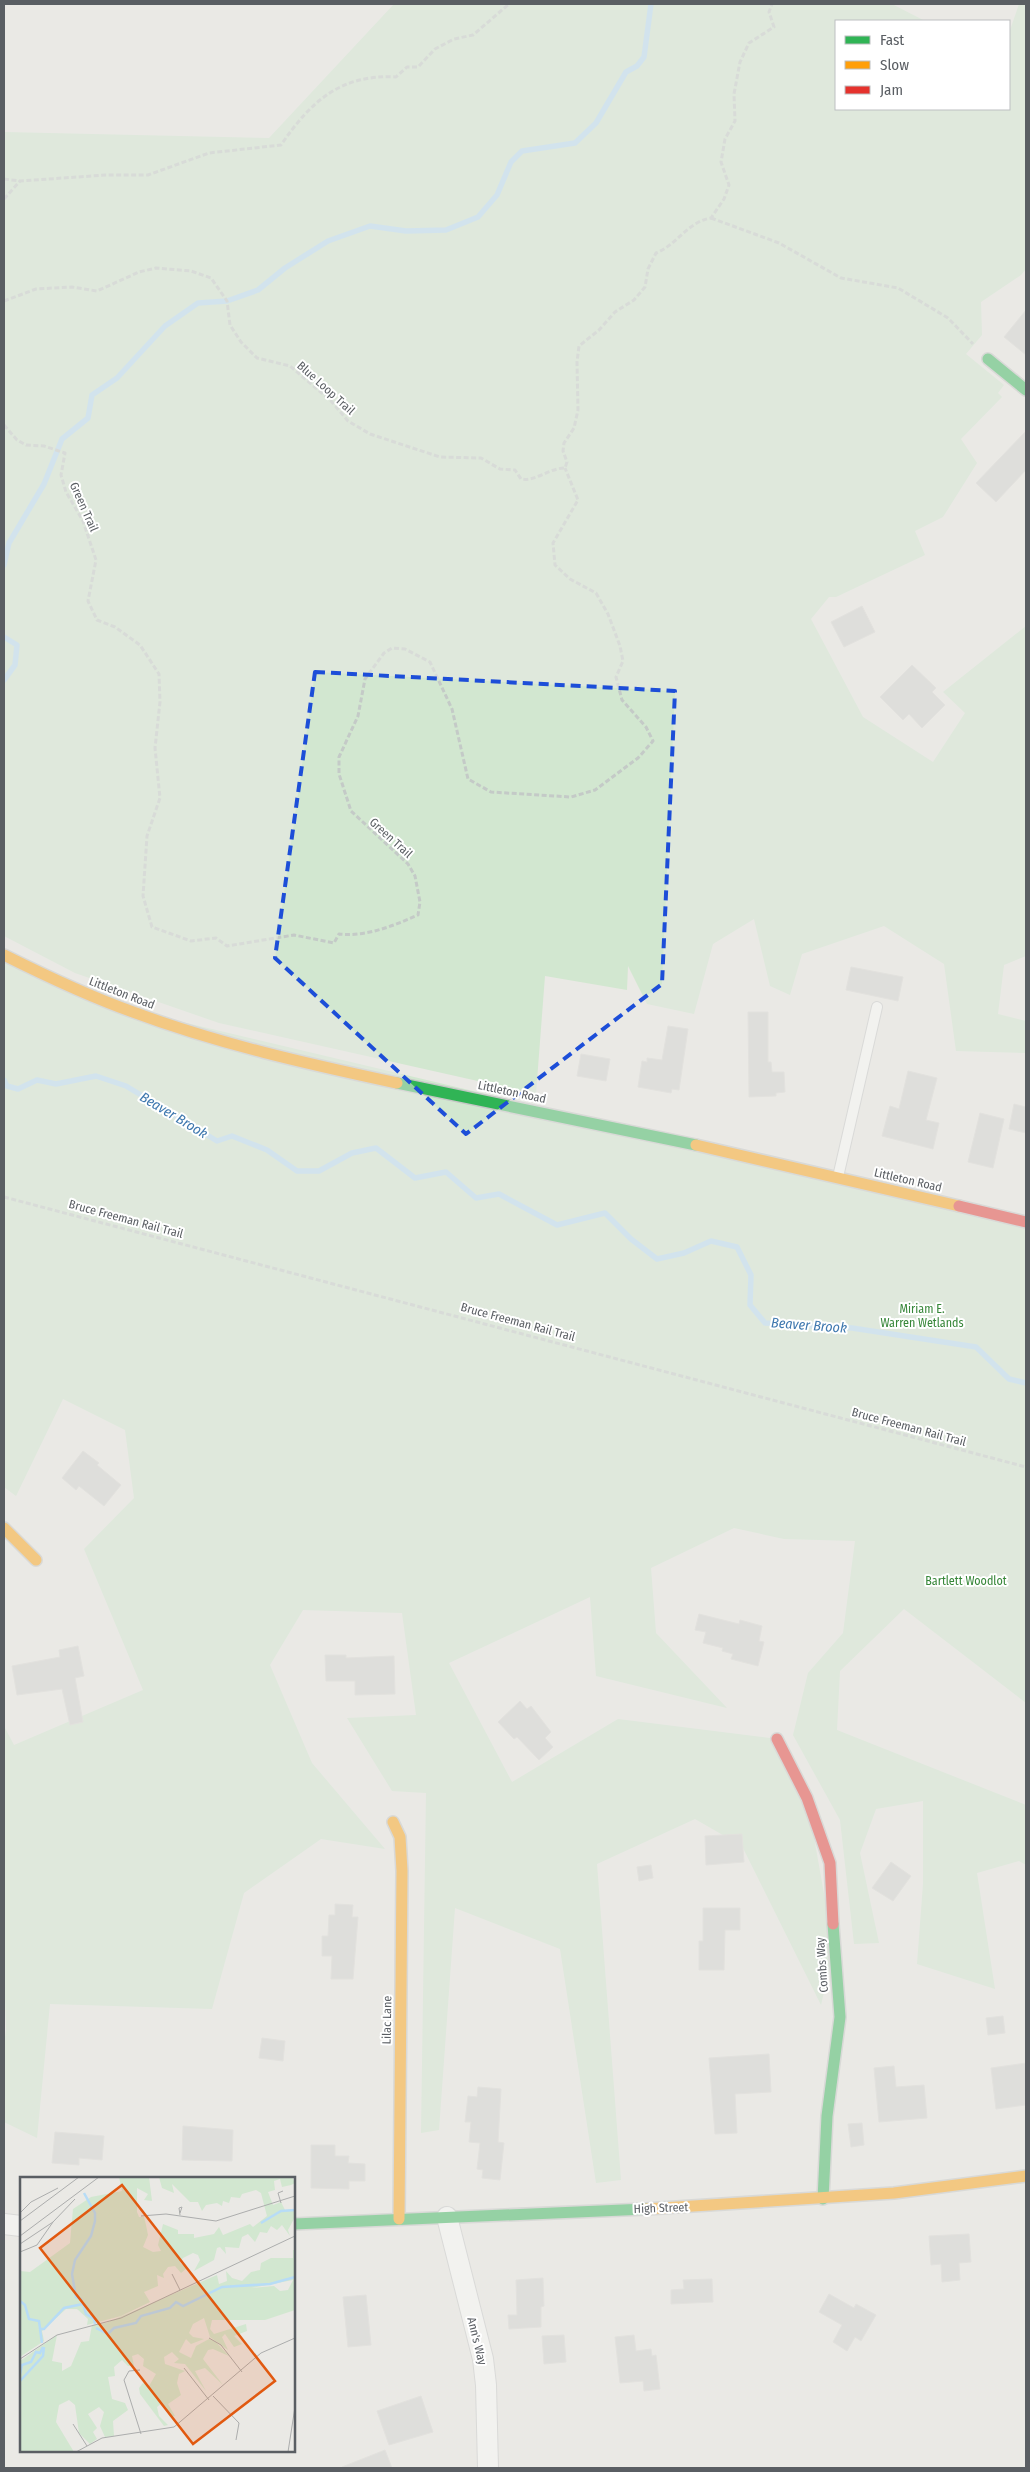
<svg xmlns="http://www.w3.org/2000/svg" width="1030" height="2472" viewBox="0 0 1030 2472" font-family="'Fira Sans Condensed',sans-serif">
  <rect width="100%" height="100%" fill="#eae9e5"/>
  <g fill="#d2e7d0">
    <path d="M394,4H892L925,21H836V109H1009V33L1019,4H1026V269L1021,275L981,302L982,335L966,354L1004,385L998,393L1002,397L961,439L977,463L943,517L915,531L925,555L836,597H829L811,619L863,717L933,762L965,713L943,692L1026,626V956L1004,965L998,1014L1026,1021V1053L956,1051L944,964L884,926L802,954L790,995L770,986L754,919L713,944L694,1014L647,1004L628,966L627,990L545,976L536,1094L219,1023L75,973L4,936V132L269,138Z"/>
    <path d="M4,955L115,1006L1026,1222V1703L904,1609L840,1671L837,1730L1026,1805V1865L1019,1861L977,1873L995,1989L917,1964L923,1884V1801L876,1809L860,1853L879,1943L854,1944L840,1820L793,1735L808,1673L843,1633L855,1541L784,1539L734,1528L651,1568L656,1633L727,1708L596,1676L590,1597L449,1663L512,1782L618,1719L770,1738L807,1798L834,1950L821,2005L742,1846L695,1819L597,1864L621,2180L596,2183L560,1949L455,1908L439,2130L421,2133L426,1793L392,1791L347,1718L416,1715L402,1613L303,1610L270,1665L312,1763L385,1849L321,1839L244,1893L212,2009L50,2004L37,2138L4,2122V2044L6,2030L4,1966V1726L14,1745L143,1690L84,1549L134,1498L125,1430L63,1399L16,1496L4,1487Z"/>
  </g>
  <g fill="none" stroke-linecap="round" stroke-linejoin="round">
    <g stroke="#b7dcf6" stroke-width="5.5">
      <path d="M4,565L9,543L44,484L62,439L88,418L92,395L117,378L165,326L198,303L227,301L258,290L285,268L328,241L370,226L406,231L446,230L478,217L497,195L511,162L522,151L575,143L596,123L626,72L637,66L644,57L651,4"/>
      <path d="M4,637L17,645L15,665L4,680"/>
      <path d="M4,1080L7,1086L18,1089L37,1080L56,1084L96,1076L126,1086L217,1141L232,1136L267,1150L297,1171H319L352,1153L376,1148L415,1178L446,1172L476,1198L499,1194L557,1225L605,1213L631,1239L657,1259L684,1253L711,1241L737,1247L751,1275L750,1305L765,1323L852,1328L976,1347L1009,1379L1026,1383"/>
    </g>
  </g>
  <g fill="#d1d0ce" stroke="#dad8d4">
    <path d="M1026,310V355L1004,337Z"/>
    <path d="M1026,431V470L996,502L976,483Z"/>
    <path d="M862,606L875,632L844,647L831,622Z"/>
    <path d="M912,665L936,688L932,692L945,705L922,728L909,714L903,720L880,697Z"/>
    <path d="M851,967L903,977L898,1001L846,990Z"/>
    <path d="M748,1012H768V1062H771L772,1072H784L785,1092L776,1093V1096L749,1097Z"/>
    <path d="M668,1026L688,1029L679,1090L672,1089L671,1093L638,1087L642,1061L647,1062V1058L662,1060Z"/>
    <path d="M581,1054L610,1059L606,1081L577,1076Z"/>
    <path d="M908,1071L937,1078L926,1120L939,1123L933,1149L882,1136L890,1106L899,1109Z"/>
    <path d="M1014,1104L1026,1107V1133L1009,1129Z"/>
    <path d="M980,1113L1004,1119L993,1168L968,1162Z"/>
    <path d="M83,1451L99,1463L97,1465L121,1485L104,1506L79,1486L76,1490L62,1478Z"/>
    <path d="M699,1614L739,1624L740,1620L762,1626L759,1641L764,1642L758,1666L731,1659L733,1654L722,1651L723,1648L703,1643L706,1632L695,1630Z"/>
    <path d="M78,1646L84,1676L75,1678L83,1722L70,1725L62,1689L17,1695L12,1666L60,1657L59,1650Z"/>
    <path d="M325,1655H346V1658L394,1656L395,1694L355,1695V1681H326Z"/>
    <path d="M520,1701L527,1709L531,1706L551,1732L545,1738L553,1747L539,1760L517,1737L514,1739L498,1722Z"/>
    <path d="M742,1834L744,1862L706,1865L705,1836Z"/>
    <path d="M891,1862L911,1876L893,1901L872,1888Z"/>
    <path d="M651,1865L653,1878L639,1881L637,1867Z"/>
    <path d="M335,1904L353,1905L352,1917H358L353,1979H331L332,1956H322V1936H328L329,1915H335Z"/>
    <path d="M703,1908H740V1930H725L724,1970H699V1941H703Z"/>
    <path d="M1003,2016L1005,2033L988,2035L986,2018Z"/>
    <path d="M262,2038L285,2041L283,2061L259,2058Z"/>
    <path d="M769,2054L771,2092L735,2094L737,2133L715,2134L709,2058Z"/>
    <path d="M1026,2063V2105L996,2109L991,2068Z"/>
    <path d="M894,2066L896,2087L924,2085L927,2118L879,2122L874,2068Z"/>
    <path d="M478,2087L501,2089L498,2142L504,2143L500,2180L482,2178L483,2170L477,2169L480,2143L469,2142L471,2122H465L468,2096L477,2097Z"/>
    <path d="M862,2123L864,2145L851,2147L848,2124Z"/>
    <path d="M183,2126L233,2130L232,2161L182,2160Z"/>
    <path d="M55,2132L104,2136L102,2160L79,2158V2165L52,2163Z"/>
    <path d="M311,2145H335V2156H349L348,2163L365,2164V2181H349V2189L311,2188Z"/>
    <path d="M969,2234L971,2262L959,2263L960,2280L942,2282L941,2264L931,2265L929,2236Z"/>
    <path d="M543,2278L544,2306L541,2307V2327L509,2329L508,2315H517L516,2280Z"/>
    <path d="M712,2279L713,2302L671,2304V2290L684,2289L683,2280Z"/>
    <path d="M829,2294L854,2308L856,2304L876,2315L861,2341L855,2337L847,2351L833,2342L842,2325L819,2312Z"/>
    <path d="M366,2295L371,2345L348,2347L343,2297Z"/>
    <path d="M564,2335L566,2362L544,2364L542,2336Z"/>
    <path d="M634,2335L636,2351L651,2349L652,2356L656,2355L660,2389L644,2391L643,2381L620,2383L615,2337Z"/>
    <path d="M421,2396L433,2432L389,2445L377,2411Z"/>
    <path d="M385,2450L392,2468H342V2467Z"/>
  </g>
  <g fill="none" stroke-linecap="round" stroke-linejoin="round">
    <defs>
      <path id="lane" d="M838,1177L877,1007"/>
      <g id="street">
        <path d="M447,2217L483,2359L486,2385L488,2468"/>
        <path d="M4,2224L21,2226"/>
      </g>
      <g id="fast">
        <path d="M988,359L1026,390"/>
        <path d="M397,1083L696,1145"/>
        <path d="M823,2199L827,2116L840,2017L833,1924"/>
        <path d="M294,2224L646,2209"/>
      </g>
      <g id="slow">
        <path d="M4,955C46,976 88,996 133,1012C219,1044 308,1064 397,1083"/>
        <path d="M696,1145L959,1206"/>
        <path d="M4,1528L36,1560"/>
        <path d="M393,1822L400,1837L402,1871L399,2219"/>
        <path d="M646,2209L894,2193L1026,2176"/>
      </g>
      <g id="jam">
        <path d="M959,1206L1026,1222"/>
        <path d="M777,1739L807,1798L830,1863L833,1924"/>
      </g>
    </defs>
    <use href="#lane" stroke="#c7c7c7" stroke-width="12"/>
    <use href="#street" stroke="#c7c7c7" stroke-width="22"/>
    <use href="#fast" stroke="#c5c6c5" stroke-width="14"/>
    <use href="#slow" stroke="#c5c6c5" stroke-width="14"/>
    <use href="#jam" stroke="#c5c6c5" stroke-width="14"/>
    <g stroke="#c4cac7" stroke-width="3" stroke-dasharray="5 2.5" stroke-linecap="butt">
      <path d="M4,179L20,181L106,175H148L209,153L281,145C311,101 341,74 396,77L407,67H418L435,49L454,39L473,35L509,4"/>
      <path d="M4,199L20,181"/>
      <path d="M711,218L779,243L841,278L898,288L948,318L973,344"/>
      <path d="M4,301L36,289L72,287L97,291L139,272L156,268L191,271L211,278L227,301L230,325L241,342L257,358L290,366L331,401L348,421L370,434L440,457L481,458L500,469L515,470L521,479C535,482 549,468 565,468L567,462L563,451L564,443L574,428L578,410L577,362L579,346L599,330L615,312L634,300L645,287L648,269L656,253C677,245 687,222 711,218L724,199L729,185L721,162L725,139L735,121L734,94L740,62L749,43L774,27L769,12L772,4"/>
      <path d="M4,425L17,440L26,445L44,446L65,453L61,475L66,492L83,521L96,560L88,601L97,620L115,627L140,645L159,674L160,702L155,748L160,798L147,836L143,896L152,927L191,941L216,938L227,946L294,935L334,943L339,934C366,937 393,926 418,915L420,902L415,876L408,864L351,811L339,774V757L358,716L365,679L384,653L392,648L405,649L430,662L452,709L468,779L491,792L571,797L595,790L638,758L653,741L646,727L622,700L616,677L623,661L620,646L608,614L596,593L570,579L555,565L553,543L578,500L565,468"/>
      <path d="M4,1197L1026,1467"/>
    </g>
    <use href="#lane" stroke="#fcfcfb" stroke-width="10"/>
    <use href="#street" stroke="#fcfcfb" stroke-width="20"/>
    <use href="#fast" stroke="#30b455" stroke-width="11"/>
    <use href="#slow" stroke="#ff9f0a" stroke-width="11"/>
    <use href="#jam" stroke="#e5322d" stroke-width="11"/>
  </g>
  <path d="M0 0H1030V2472H0ZM315,672L675,691L662,984L466,1134L275,958Z" fill="#eae9e5" fill-opacity=".55" fill-rule="evenodd"/>
  <path fill="none" stroke="#1d4ed8" stroke-width="4" stroke-dasharray="10 6" stroke-linejoin="round" d="M315,672L675,691L662,984L466,1134L275,958Z"/>
  <g text-anchor="middle" stroke-width="4" stroke-linejoin="round" paint-order="stroke">
    <g font-size="12" fill="#5a5e63" stroke="#fff">
      <text transform="translate(326 388) rotate(42)" y="4">Blue Loop Trail</text>
      <text transform="translate(84 507) rotate(66)" y="4">Green Trail</text>
      <text transform="translate(391 838) rotate(42)" y="4">Green Trail</text>
      <text transform="translate(122 993) rotate(21)" y="4">Littleton Road</text>
      <text transform="translate(512 1092) rotate(12)" y="4">Littleton Road</text>
      <text transform="translate(908 1180) rotate(13)" y="4">Littleton Road</text>
      <text transform="translate(126 1219) rotate(15)" y="4">Bruce Freeman Rail Trail</text>
      <text transform="translate(518 1322) rotate(15)" y="4">Bruce Freeman Rail Trail</text>
      <text transform="translate(909 1427) rotate(15)" y="4">Bruce Freeman Rail Trail</text>
      <text transform="translate(822 1965) rotate(-94)" y="4">Combs Way</text>
      <text transform="translate(387 2020) rotate(-89)" y="4">Lilac Lane</text>
      <text transform="translate(661 2208) rotate(-2)" y="4">High Street</text>
      <text transform="translate(477 2341) rotate(76)" y="4">Ann's Way</text>
    </g>
    <g font-size="12" fill="#368638" stroke="#fff">
      <text x="922" y="1313">Miriam E.<tspan x="922" dy="14">Warren Wetlands</tspan></text>
      <text x="966" y="1585">Bartlett Woodlot</text>
    </g>
    <g font-size="14" font-style="italic" fill="#3f78af" stroke="#fff">
      <text transform="translate(174 1115) rotate(31)" y="5">Beaver Brook</text>
      <text transform="translate(809 1325) rotate(4)" y="5">Beaver Brook</text>
    </g>
  </g>
  <g transform="translate(20 2177)">
    <rect width="275" height="275" fill="#eae9e5"/>
    <path d="M99,0H129L132,24L124,23L128,17L117,11V35L119,40H124L126,48L128,58L123,70L133,75L141,74L138,68L143,47L158,53V57H174V61L194,57L199,50L203,58L230,47L233,50L247,39L241,16L236,13L222,17L220,21L211,20L209,26L203,24L202,29L197,26L186,28L182,34L178,25H170L152,7L154,16L142,11L139,0H272L275,6L271,8L262,10L260,2L254,4L255,13L248,15L253,28L261,25L265,33L275,32V40L268,53L270,59L262,48L257,53L251,49L247,56L240,55L235,65L228,57L222,60L219,71L205,70L206,77L200,70L197,71L194,83L174,94L180,83L178,78L173,76L163,81L160,86L167,91L161,96L155,89L148,90L143,97L144,101L137,98L138,109L124,115L130,125L101,139L67,148L68,142L57,132H46L22,154L24,164L0,180V94L10,95L50,66L53,32L71,20L102,14ZM273,73H275V133L245,143H192L190,152L194,157L226,147L227,154L214,159L222,167L214,170L205,157L202,160L208,173L190,160L184,141L173,147L169,156L173,160L184,162L171,167L166,162L159,175L171,181L176,169L189,162L195,164L209,179L193,172L188,173L183,182L203,208L185,191L175,194L186,214L165,187L154,186L159,182L152,175L144,180L145,187L165,194L159,197L157,206L161,218L148,227L155,239L150,240L142,226L137,230L139,239L148,248L144,249L120,217L119,211L123,206L129,209L136,197L123,189L124,182L118,177L112,179L114,189H108L102,183L94,190L95,199L88,200L92,222L105,226L108,233L93,244L94,259L85,260L80,249L84,235L79,230L68,237L77,251L73,255L77,262L70,267L59,256L55,228L49,223L39,228L36,245L54,275H0V184L37,158L32,184L42,186V194L51,189L61,165L69,164L72,148L86,146L197,98L199,107L207,104L206,94L212,101L222,104L231,95L240,93L241,86L251,81H273ZM273,103L268,113L260,114L254,109L231,111Z" fill="#d2e7d0" fill-rule="evenodd"/>
    <path fill="none" stroke="#b7dcf6" stroke-width="2.5" d="M241,46L261,34L275,33M0,124L5,128L9,142L19,144L20,151M62,126L61,122L56,120L52,97L55,83L71,59L75,44V36L64,16M76,151L88,157L94,151L116,146L121,139L150,131L156,125L163,129L202,110L250,107L275,100M22,166L20,152H24L44,131L63,127L66,137L74,142L75,147M0,197L2,188L11,185L16,175L20,176L23,170M0,204L23,179L24,170"/>
    <path fill="none" stroke="#acadad" stroke-width="1" d="M11,25L38,11M261,26L258,16L263,14M0,36L11,25M160,38L159,31L162,30L160,36M121,39L146,37L196,44L275,19M0,44L59,0M33,45L55,22M0,59L79,0M0,67L33,45M0,75L17,68L33,45M152,97L160,113M189,161L201,168L222,195M0,182L37,158L101,141L275,59M164,191L189,223M120,193L109,194L104,203L121,257M193,219L219,246L216,263M53,247L67,269M56,275L82,261L154,250L241,176L275,161M268,275L275,230"/>
    <path fill="#e15910" fill-opacity="0.15" stroke="#e15910" stroke-width="2.5" d="M102,8L255,204L173,267L20,71Z"/>
    <rect width="275" height="275" fill="none" stroke="#5a5e63" stroke-width="2.5"/>
  </g>
  <rect width="1030" height="2472" fill="none" stroke="#5a5e63" stroke-width="10"/>
  <rect x="835" y="20" width="175" height="90" fill="#ffffff" stroke="#bdbfc1"/>
  <rect x="845" y="36" width="25" height="8" fill="#30b455" stroke="#bdbfc1"/>
  <text x="880" y="45" font-size="15" fill="#5a5e63">Fast</text>
  <rect x="845" y="61" width="25" height="8" fill="#ff9f0a" stroke="#bdbfc1"/>
  <text x="880" y="70" font-size="15" fill="#5a5e63">Slow</text>
  <rect x="845" y="86" width="25" height="8" fill="#e5322d" stroke="#bdbfc1"/>
  <text x="880" y="95" font-size="15" fill="#5a5e63">Jam</text>
</svg>
